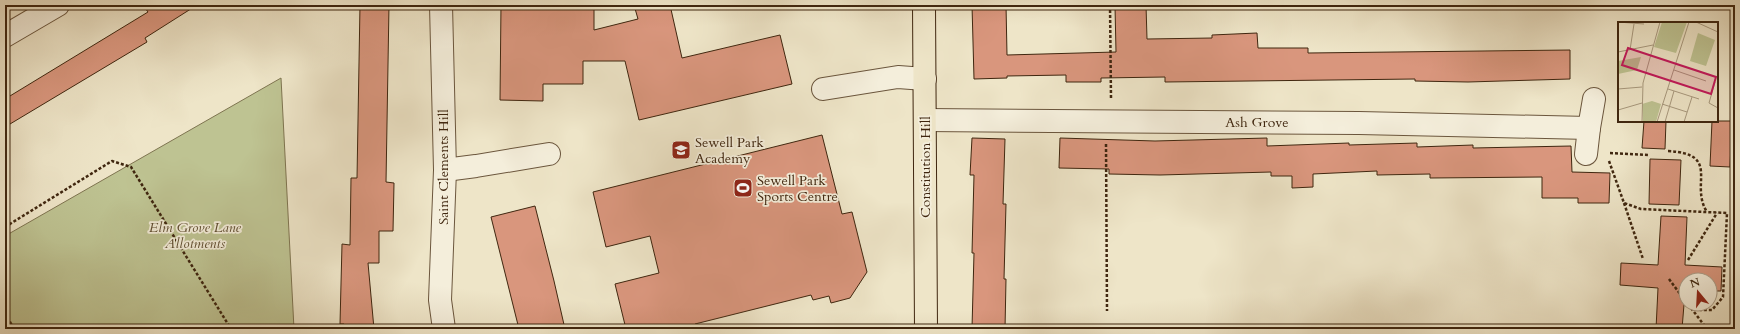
<svg xmlns="http://www.w3.org/2000/svg" width="1740" height="334" viewBox="0 0 1740 334" font-family="Cardo,serif">
  <rect width="100%" height="100%" fill="#eee5c8"/>
  <filter id="stains"><feTurbulence type="fractalNoise" baseFrequency=".005" numOctaves="4"/><feColorMatrix values="0 0 0 0 .2 0 0 0 0 .09 0 0 0 0 .02 0 0 0 .5 -.17"/></filter>
  <radialGradient id="worn" r=".72"><stop offset=".6" stop-color="#630" stop-opacity="0"/><stop offset="1" stop-color="#630" stop-opacity=".3"/></radialGradient>
  <path fill="#bec392" stroke="#7e7450" d="M281,78L294,329H5V236Z"/>
  <g fill="#d9967d" stroke="#3f260f">
    <path d="M143,5H197L145,38L147,42L5,127V99L148,12Z"/>
    <path d="M360,5H389L386,182L394,183L393,231H379V263H368L374,329H344V324H340L342,244L350,245L351,178H357Z"/>
    <path d="M501,5H594V30L638,19L634,5H670L682,58L780,35L792,84L639,120L625,61H583V84H543V101L500,100Z"/>
    <path d="M972,5H1006L1007,55L1116,52L1115,6L1146,5L1147,39L1212,38V35L1257,33L1258,48H1308V53L1570,50V79L1468,82L1415,81V79L1165,82V77L1101,78V82H1066V75L1007,76V78L974,79Z"/>
    <path d="M1644,121H1666L1665,149L1642,148Z"/>
    <path d="M1712,121H1732L1730,167L1710,166Z"/>
    <path d="M822,135L842,214L852,212L867,272L850,298L831,303L829,296L813,300L811,295L695,324L696,329H626L615,284L659,273L650,236L606,247L593,192Z"/>
    <path d="M972,138L1005,139L1003,204H1006L1004,279H1006L1005,329L972,328L974,253H972L974,175H970Z"/>
    <path d="M1060,138L1155,141L1267,138V146L1349,143V145L1417,143V147L1473,145V148L1571,146L1572,172L1610,173L1609,203H1578V198H1542V177L1430,178V174L1377,175V171L1313,174V187L1292,188V176H1271V172L1160,175L1109,174V169L1059,168Z"/>
    <path d="M1650,159L1681,160L1679,205L1649,204Z"/>
    <path d="M535,206L554,281L565,329H519L491,217Z"/>
    <path d="M1661,216L1687,217L1685,265L1722,267L1721,291H1710V280H1686L1682,329H1656L1658,288L1620,285L1621,263L1658,265Z"/>
  </g>
  <g fill="none" stroke-linecap="round" stroke-linejoin="round">
    <defs>
      <g id="minor">
        <path d="M441,5L445,170L440,300L444,329"/>
        <path d="M5,36L58,5"/>
        <path d="M823,89L898,77L925,79"/>
        <path d="M925,120L1359,123L1589,128"/>
        <path d="M1586,154L1589,128L1594,99"/>
        <path d="M445,170L476,166L549,154"/>
      </g>
      <path id="major" d="M924,5L926,329"/>
    </defs>
    <use href="#minor" stroke="#6b563d" stroke-width="24"/>
    <use href="#major" stroke="#3f260f" stroke-width="24"/>
    <g stroke="#3f260f" stroke-width="2.5" stroke-dasharray="3 2" stroke-linecap="butt">
      <path d="M1110,5L1111,99"/>
      <path d="M1106,144L1107,311"/>
      <path d="M1668,151C1722,154 1689,184 1707,212"/>
      <path d="M1610,153L1649,155"/>
      <path d="M1609,161L1624,203L1641,209L1727,213L1723,297L1712,310H1701L1690,307"/>
      <path d="M1624,203L1643,259"/>
      <path d="M5,227L112,161L131,167L231,329"/>
      <path d="M1688,260L1717,213"/>
      <path d="M1669,279L1686,302"/>
      <path d="M1688,304L1707,329"/>
      <path d="M5,313L14,329"/>
    </g>
    <use href="#minor" stroke="#f4eedb" stroke-width="22"/>
    <use href="#major" stroke="#eee5c8" stroke-width="22"/>
  </g>
  <defs>
    <symbol id="school-square" viewBox="-11 -11 22 22"><rect x="-9" y="-9" width="18" height="18" rx="4" fill="#8f2418" stroke="#f4eedb"/><path d="M0-5L7-2L0 1L-7-2ZM-4 1L0 2.5L4 1V4Q0 6-4 4Z" fill="#fff"/></symbol>
    <symbol id="stadium-square" viewBox="-11 -11 22 22"><rect x="-9" y="-9" width="18" height="18" rx="4" fill="#8f2418" stroke="#f4eedb"/><path d="M0-5a6.5 5 0 1 0 0 10a6.5 5 0 1 0 0-10ZM-3.5-1.8h7v3.6h-7Z" fill="#fff"/></symbol>
  </defs>
  <g fill-rule="evenodd">
    <use href="#school-square" x="670" y="139" width="22" height="22"/>
    <use href="#stadium-square" x="732" y="177" width="22" height="22"/>
  </g>
  <g text-anchor="middle" stroke-width="3.5" stroke-linejoin="round" paint-order="stroke">
    <g font-size="14" fill="#3f260f" stroke="#f4eedb">
      <text x="1257" y="127">Ash Grove</text>
      <text transform="translate(443 167) rotate(-90)" y="5">Saint Clements Hill</text>
      <text transform="translate(925 167) rotate(-90)" y="5">Constitution Hill</text>
    </g>
    <g font-size="14" fill="#3f260f" stroke="#f4eedb" text-anchor="start">
      <text x="695" y="147">Sewell Park<tspan x="695" dy="16">Academy</tspan></text>
      <text x="757" y="185">Sewell Park<tspan x="757" dy="16">Sports Centre</tspan></text>
    </g>
    <g font-size="14" font-style="italic" fill="#5f4d30" stroke="#f4eedb">
      <text x="195" y="232">Elm Grove Lane<tspan x="195" dy="16">Allotments</tspan></text>
    </g>
  </g>
  <g transform="translate(1618 22)">
    <rect width="100" height="100" fill="#eee5c8"/>
    <path d="M44,0H69L58,31L36,25ZM80,11L97,18L88,44L72,39ZM23,35L19,48L0,52V39ZM34,79L43,82L38,100H25L24,82Z" fill="#bec392"/>
    <path fill="none" stroke="#a8997e" stroke-width="1" d="M0,0L26,2M78,0L100,10M12,28L16,2M0,30L35,23M56,48L88,59M97,60L91,81L100,86M0,67L24,65M50,67L81,77M44,82L69,90M0,88L24,81M24,100L25,61L42,0M39,100L71,0M47,100L56,69M66,100L74,75"/>
    <path fill="#c2185b" fill-opacity="0.15" stroke="#c2185b" stroke-width="2" d="M10,26L98,55L93,72L4,43Z"/>
    <rect width="100" height="100" fill="none" stroke="#3f260f" stroke-width="2"/>
  </g>
  <rect width="1740" height="334" fill="none" stroke="#eee5c8" stroke-width="20"/>
  <rect x="6" y="6" width="1728" height="322" fill="none" stroke="#3f260f" stroke-width="2"/>
  <rect x="10" y="10" width="1720" height="314" fill="none" stroke="#3f260f"/>
  <g transform="translate(1698 292) rotate(342)"><circle r="19" fill="#f4eedb" stroke="#ac9e89"/>
  <path d="M0-3L7 15L0 10L-7 15Z" fill="#8f2418"/>
  <text y="-6" font-size="11" font-weight="bold" text-anchor="middle" fill="#3f260f">N</text>
  </g>
  <rect width="100%" height="100%" filter="url(#stains)"/>
  <rect width="100%" height="100%" fill="url(#worn)"/>
</svg>
